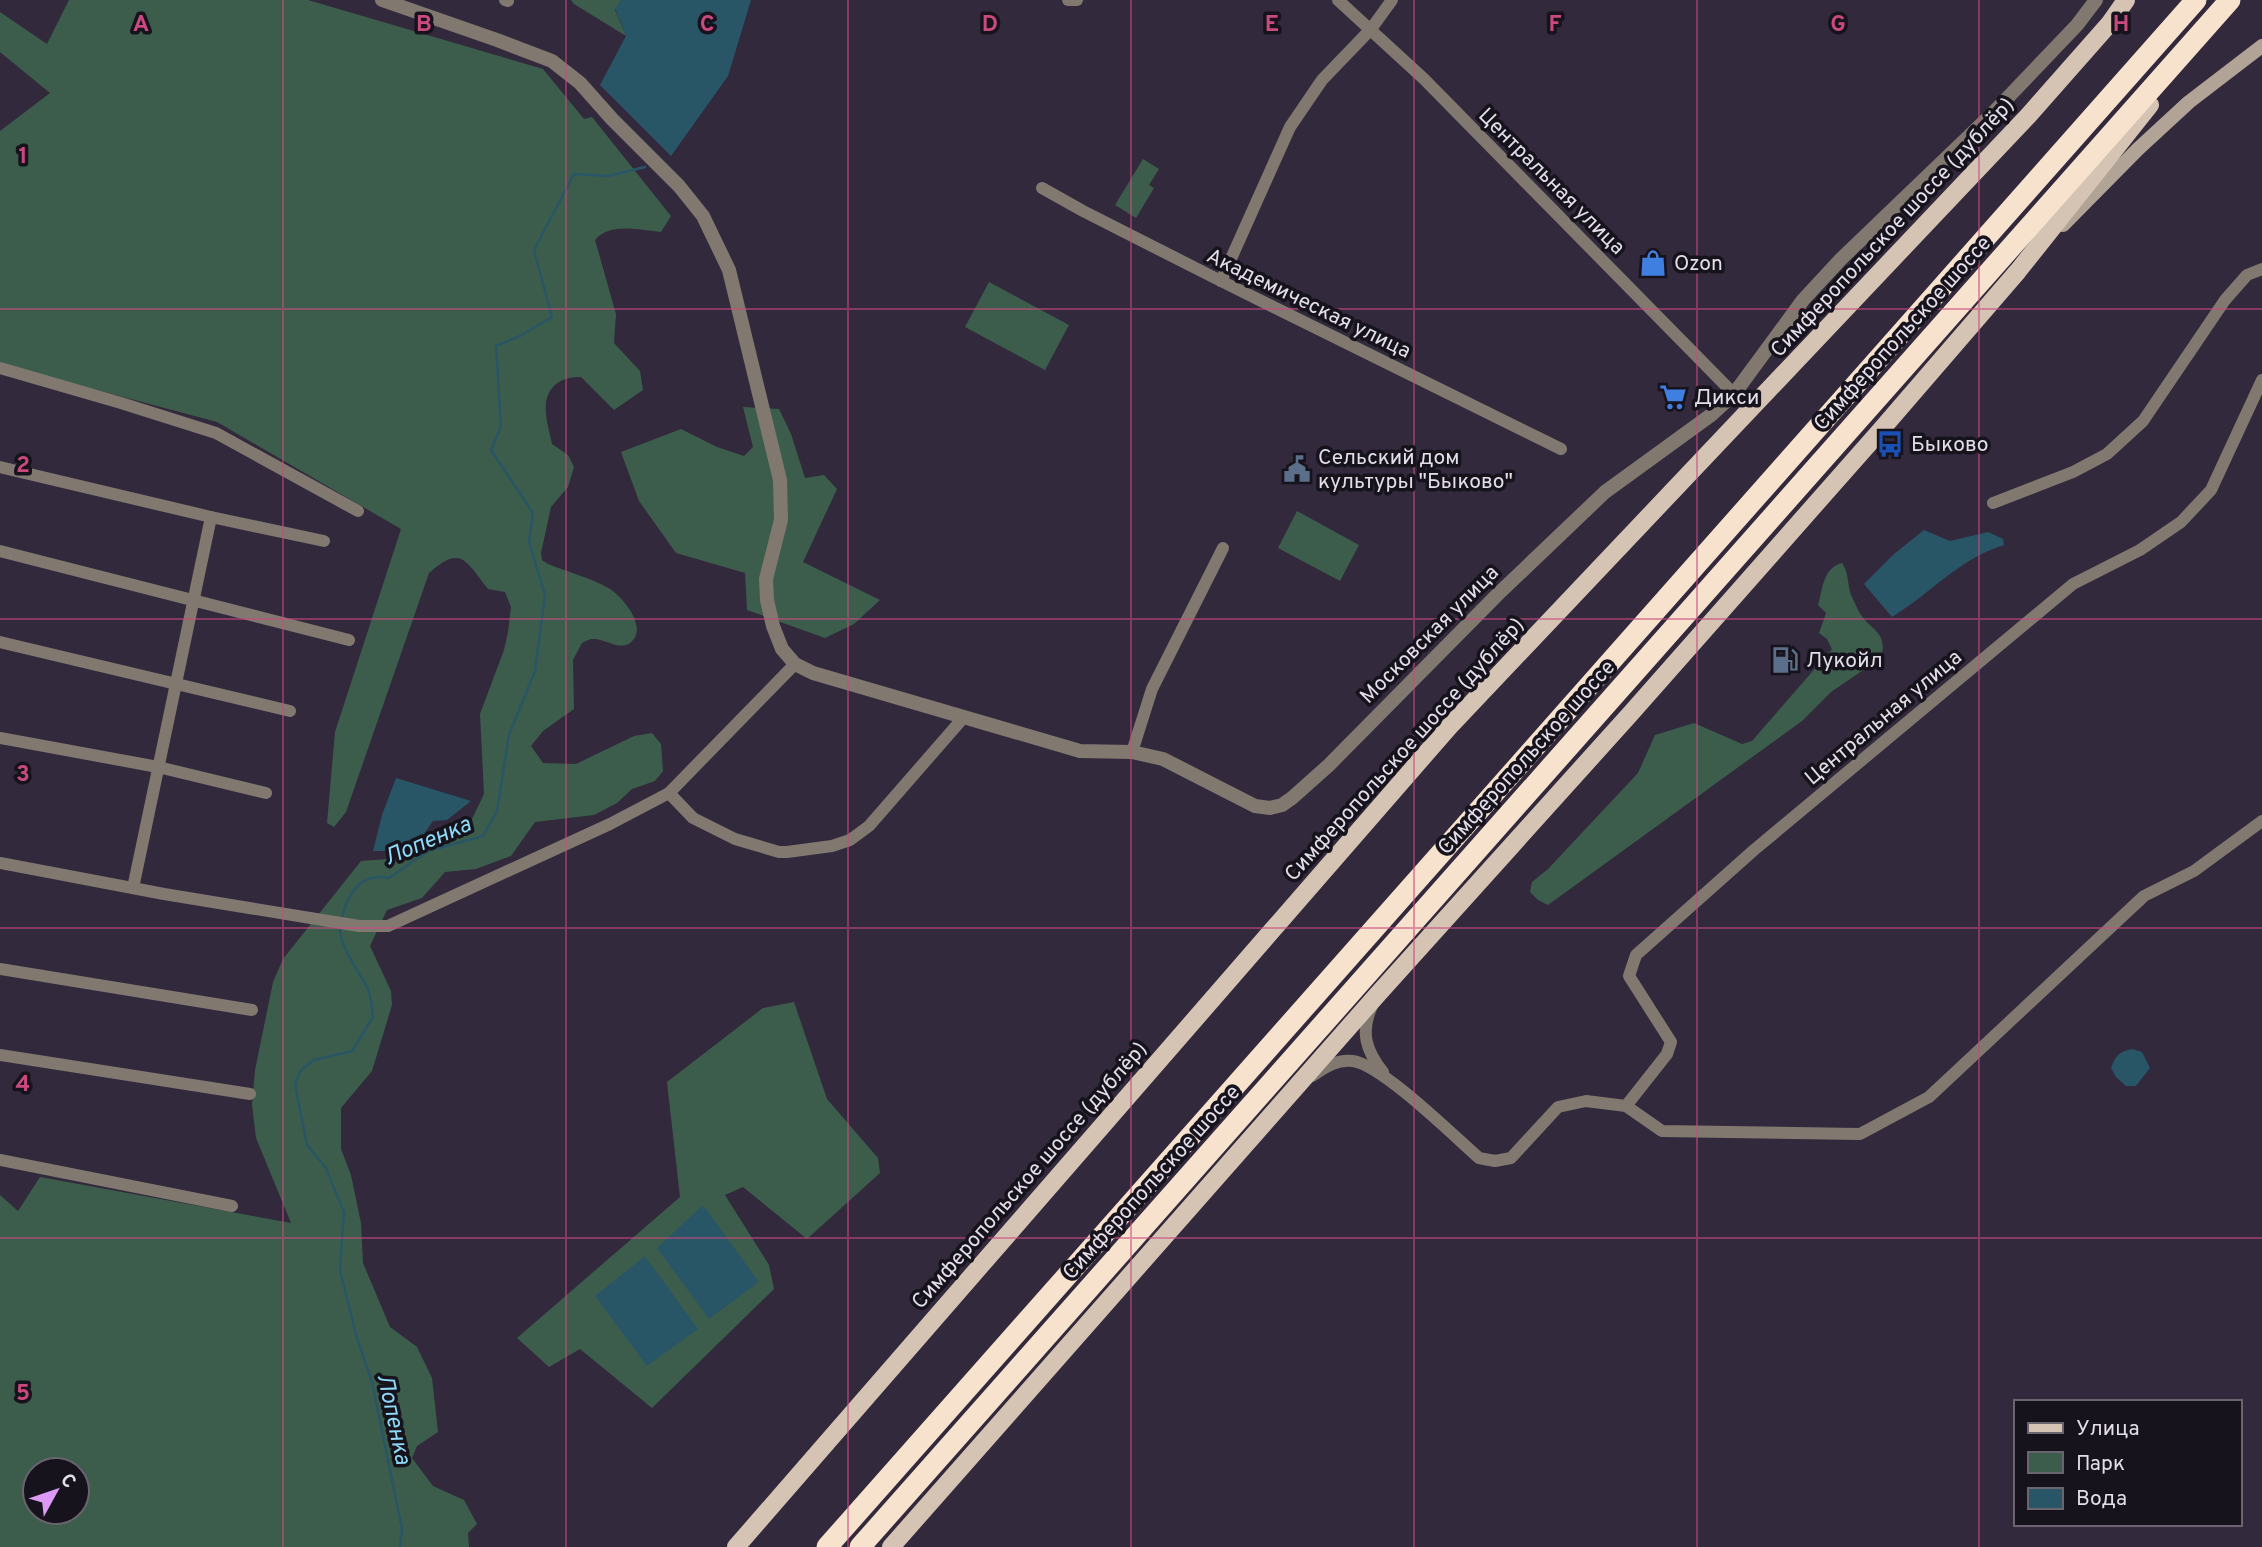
<svg xmlns="http://www.w3.org/2000/svg" width="2262" height="1547" viewBox="0 0 2262 1547" font-family="Overpass,sans-serif">
  <rect width="100%" height="100%" fill="#32293c"/>
  <g fill="#3c5d4b" fill-rule="evenodd">
    <path d="M69,0H308L543,69L584,119L592,117L671,216L661,232C641,230 609,222 595,240L616,314L614,343L640,371L643,390L614,410L581,377C573,377 566,378 559,382C537,396 548,424 552,444L568,455L574,467L568,487L551,507L541,553L542,560L548,564C568,572 591,578 610,589C624,598 649,629 630,643C620,651 603,638 593,639C589,639 586,641 582,643L573,660L574,709L543,731L531,746L543,763L576,764L634,736L652,733L661,744L663,771L655,781L632,789L617,803L594,815L535,822L511,856L476,869L445,872L422,898L387,910L370,946L391,991L392,1005L372,1071L341,1108V1149L351,1175L361,1223L363,1263L390,1327L417,1347L432,1378L438,1432L417,1446L412,1458L433,1486L464,1500L477,1524L468,1533L469,1547H0V1195L18,1211L40,1177L291,1223L256,1138L252,1105L255,1070L273,982L283,959L361,861L388,859L471,821L484,794L480,714L504,650L508,632L511,607L505,592L488,589C466,561 461,544 429,573L346,812L334,827L327,823L335,732L401,529L217,422L0,364V131L50,93L0,52V12L47,44ZM35,1470H77V1512H35Z"/>
    <path d="M571,0H621L615,10L626,36L574,4Z"/>
    <path d="M1143,159L1159,169L1149,185L1154,188L1136,218L1115,205Z"/>
    <path d="M989,282L1069,325L1045,370L965,327Z"/>
    <path d="M743,407L779,409L791,434L805,478L824,475L837,489L803,562L880,600L854,624L825,638L747,610L745,573L676,553L639,501L621,452L681,429L717,447L744,456L753,447Z"/>
    <path d="M1297,511L1359,545L1340,581L1278,548Z"/>
    <path d="M1842,563C1849,573 1847,583 1851,595C1854,601 1857,609 1861,615C1872,631 1888,632 1881,658L1831,692L1802,721L1548,905L1538,900L1530,892L1532,882L1548,869L1638,773L1655,735L1694,723L1742,744L1752,741L1832,649L1827,639L1819,633L1826,613L1818,605C1823,588 1823,568 1842,563Z"/>
    <path d="M794,1002L827,1099L878,1158L880,1173L807,1239L743,1187L725,1195L769,1265L774,1289L652,1408L580,1349L549,1367L517,1338L680,1197L667,1082L763,1008Z"/>
  </g>
  <g fill="#295667">
    <path d="M621,0H751L728,76L671,156L600,85L626,36L615,9Z"/>
    <path d="M1924,530L1950,541L1988,532L2003,539L2004,545C1960,558 1930,594 1892,617L1864,584L1894,554Z"/>
    <path d="M396,778L471,801L447,820L433,821L424,834L384,851H373L382,815Z"/>
    <path d="M2132,1049L2142,1052L2150,1068L2136,1086H2126L2116,1077L2111,1068C2115,1056 2120,1051 2132,1049Z"/>
    <path d="M703,1205L759,1282L709,1319L657,1248Z"/>
    <path d="M645,1256L698,1329L647,1366L595,1296Z"/>
  </g>
  <g fill="none" stroke-linecap="round" stroke-linejoin="round">
    <g stroke="#295667" stroke-width="2.5">
      <path d="M342,918C348,892 361,872 389,878L428,851L483,836L497,811L509,735L535,671L545,595L529,542L533,513L491,450L501,426L496,346L522,335L552,317L534,250L574,174L608,176L645,167"/>
      <path d="M340,928C340,948 359,971 368,989C371,997 372,1008 373,1017L352,1051L314,1060L301,1070L295,1084L307,1145L326,1168L344,1212L340,1271L357,1338L372,1382L402,1529L400,1547"/>
    </g>
    <g stroke="#817870" stroke-width="12">
      <path d="M505,0L508,1"/>
      <path d="M1068,0H1077"/>
      <path d="M1338,0L1424,79L1734,394"/>
      <path d="M1042,188L1083,211L1221,281L1561,449"/>
      <path d="M1221,281L1290,127L1322,80L1371,29L1392,0"/>
      <path d="M0,368L121,403L216,433L358,511"/>
      <path d="M0,467L211,517"/>
      <path d="M1993,503L2073,472L2107,454L2143,421L2225,300L2247,275L2262,269"/>
      <path d="M0,551L349,640"/>
      <path d="M0,642L290,711"/>
      <path d="M0,738L158,767L266,793"/>
      <path d="M1132,752L1152,689L1223,548"/>
      <path d="M669,793L693,818L735,839L779,852H787L832,846L850,840L869,826L964,717"/>
      <path d="M0,863L164,894L359,926H388L610,824L669,793L795,664"/>
      <path d="M133,888L211,517L324,541"/>
      <path d="M0,969L252,1010"/>
      <path d="M1372,1006C1360,1032 1366,1051 1383,1072"/>
      <path d="M0,1055L250,1094"/>
      <path d="M1312,1076C1325,1067 1337,1059 1353,1061C1382,1065 1454,1136 1479,1158L1495,1161L1511,1158L1558,1107L1586,1101L1626,1106L1662,1131L1860,1134L1929,1097L2144,896L2194,871L2262,821"/>
      <path d="M1626,1106L1667,1054L1671,1042L1629,976L1636,955L1754,850L2073,584L2140,550L2181,522L2211,490L2262,380"/>
      <path d="M0,1160L232,1206"/>
    </g>
    <path stroke="#817870" stroke-width="14" d="M382,0L497,40L552,61L580,83L612,119L679,186L703,216L729,270L780,480L781,520L766,579L767,600L773,626L782,649L795,664L813,673L1080,751L1132,752L1163,759L1255,806L1270,808L1282,805L1292,798L1329,765L1498,594L1605,492L1711,415L1734,394L1803,300L1841,259L1992,114L2077,25L2096,0"/>
    <path stroke="#b1a396" stroke-width="14" d="M2063,225L2138,149L2189,102L2262,46"/>
    <g stroke="#d5c4b3" stroke-width="18">
      <path d="M736,1547L1449,727L2028,116L2110,23L2126,0"/>
      <path d="M891,1547L1378,994L1632,712L1880,431L2018,271L2150,105"/>
    </g>
    <g stroke="#f7e2cd" stroke-width="21">
      <path d="M827,1547L2196,0"/>
      <path d="M860,1547L2230,0"/>
    </g>
  </g>
  <path fill="none" stroke="#ca4a7f" stroke-width="2" stroke-opacity="0.55" d="M283,0V1547M566,0V1547M848,0V1547M1131,0V1547M1414,0V1547M1697,0V1547M1979,0V1547M0,309H2262M0,619H2262M0,928H2262M0,1238H2262"/>
  <defs>
    <symbol id="shop-bare" viewBox="-9 -9 18 18"><path d="M-5-2.5h2.3a2.7 3.5 0 0 1 5.4 0H5L5.5 6h-11ZM-1.5-2.5h3a1.5 2.3 0 0 0-3 0Z" fill="#3f7fe0" stroke="#17131c" stroke-width="2.5" paint-order="stroke"/></symbol>
    <symbol id="supermarket-bare" viewBox="-9 -9 18 18"><path d="M-6-5.5h2.5l.6 2H6L4.5 2H-2.5L-4.4-4H-6ZM-1.5 3.2a1.3 1.3 0 1 0 .1 0ZM3 3.2a1.3 1.3 0 1 0 .1 0Z" fill="#3f7fe0" stroke="#17131c" stroke-width="2.5" paint-order="stroke"/></symbol>
    <symbol id="bus-bare" viewBox="-9 -9 18 18"><path d="M-5-6H5V4H4V6H2V4H-2V6H-4V4H-5ZM-3.5-4V0h7V-4ZM-3.5 1.2v1.5H-2V1.2ZM2 1.2v1.5H3.5V1.2Z" fill="#1a4fb4" stroke="#17131c" stroke-width="2.5" paint-order="stroke"/></symbol>
    <symbol id="civic-bare" viewBox="-9 -9 18 18"><path d="M-.6-6.5H3V-4.5H.6V-3L4-1V1h2V6H-6V1h2V-1L-.6-3ZM-1.2 2.5V6h2.4V2.5Z" fill="#5c6f8a" stroke="#17131c" stroke-width="2.5" paint-order="stroke"/></symbol>
    <symbol id="fuel-bare" viewBox="-9 -9 18 18"><path d="M-5.5-6h7V0h2V4h1.3V-2.5L3-4.5l.8-.8L6-3V5H2.5V1h-1V6h-7ZM-4.2-4.7v3.2H.2V-4.7Z" fill="#5c6f8a" stroke="#17131c" stroke-width="2.5" paint-order="stroke"/></symbol>
  </defs>
  <g fill-rule="evenodd">
    <use href="#shop-bare" x="1634" y="244" width="38" height="38"/>
    <use href="#supermarket-bare" x="1654" y="378" width="38" height="38"/>
    <use href="#bus-bare" x="1871" y="425" width="38" height="38"/>
    <use href="#civic-bare" x="1278" y="450" width="38" height="38"/>
    <use href="#fuel-bare" x="1766" y="641" width="38" height="38"/>
  </g>
  <g text-anchor="middle" stroke-width="7" stroke-linejoin="round" paint-order="stroke">
    <g font-size="21" fill="#e3deea" stroke="#17131c">
      <text transform="translate(1552 181) rotate(45)" y="7">Центральная улица</text>
      <text transform="translate(1892 227) rotate(-47)" y="7">Симферопольское шоссе (дублёр)</text>
      <text transform="translate(1309 303) rotate(26)" y="7">Академическая улица</text>
      <text transform="translate(1902 333) rotate(-48)" y="7">Симферопольское шоссе</text>
      <text transform="translate(1429 634) rotate(-45)" y="7">Московская улица</text>
      <text transform="translate(1883 717) rotate(-40)" y="7">Центральная улица</text>
      <text transform="translate(1404 749) rotate(-48)" y="7">Симферопольское шоссе (дублёр)</text>
      <text transform="translate(1526 757) rotate(-48)" y="7">Симферопольское шоссе</text>
      <text transform="translate(1029 1175) rotate(-49)" y="7">Симферопольское шоссе (дублёр)</text>
      <text transform="translate(1151 1182) rotate(-48)" y="7">Симферопольское шоссе</text>
    </g>
    <g font-size="21" fill="#e3deea" stroke="#17131c" text-anchor="start">
      <text x="1674" y="270">Ozon</text>
      <text x="1694" y="404">Дикси</text>
      <text x="1911" y="451">Быково</text>
      <text x="1318" y="464">Сельский дом<tspan x="1318" dy="24">культуры "Быково"</tspan></text>
      <text x="1806" y="667">Лукойл</text>
    </g>
    <g font-size="23" font-style="italic" fill="#8edbf9" stroke="#17131c">
      <text transform="translate(427 840) rotate(-23)" y="8">Лопенка</text>
      <text transform="translate(395 1419) rotate(78)" y="8">Лопенка</text>
    </g>
  </g>
  <g font-size="23" text-anchor="middle" font-weight="bold" fill="#ca4a7f" stroke="#17131c" stroke-width="7" stroke-linejoin="round" paint-order="stroke">
    <text x="141" y="31">A</text>
    <text x="424" y="31">B</text>
    <text x="707" y="31">C</text>
    <text x="990" y="31">D</text>
    <text x="1272" y="31">E</text>
    <text x="1555" y="31">F</text>
    <text x="1838" y="31">G</text>
    <text x="2121" y="31">H</text>
    <text x="23" y="163">1</text>
    <text x="23" y="472">2</text>
    <text x="23" y="781">3</text>
    <text x="23" y="1091">4</text>
    <text x="23" y="1400">5</text>
  </g>
  <rect x="2014" y="1400" width="228" height="126" fill="#17131c" stroke="#69646e" stroke-width="2"/>
  <rect x="2028" y="1423" width="35" height="10" fill="#d5c4b3" stroke="#69646e" stroke-width="2"/>
  <text x="2076" y="1435" font-size="21" fill="#e3deea">Улица</text>
  <rect x="2028" y="1452" width="35" height="21" fill="#3c5d4b" stroke="#69646e" stroke-width="2"/>
  <text x="2076" y="1470" font-size="21" fill="#e3deea">Парк</text>
  <rect x="2028" y="1488" width="35" height="21" fill="#295667" stroke="#69646e" stroke-width="2"/>
  <text x="2076" y="1505" font-size="21" fill="#e3deea">Вода</text>
  <g transform="translate(56 1491) rotate(50)"><circle r="33" fill="#17131c" stroke="#69646e" stroke-width="2"/>
  <path d="M0-5L12 26L0 18L-12 26Z" fill="#dc99f5"/>
  <text y="-10" font-size="19" font-weight="bold" text-anchor="middle" fill="#e3deea">С</text>
  </g>
</svg>
